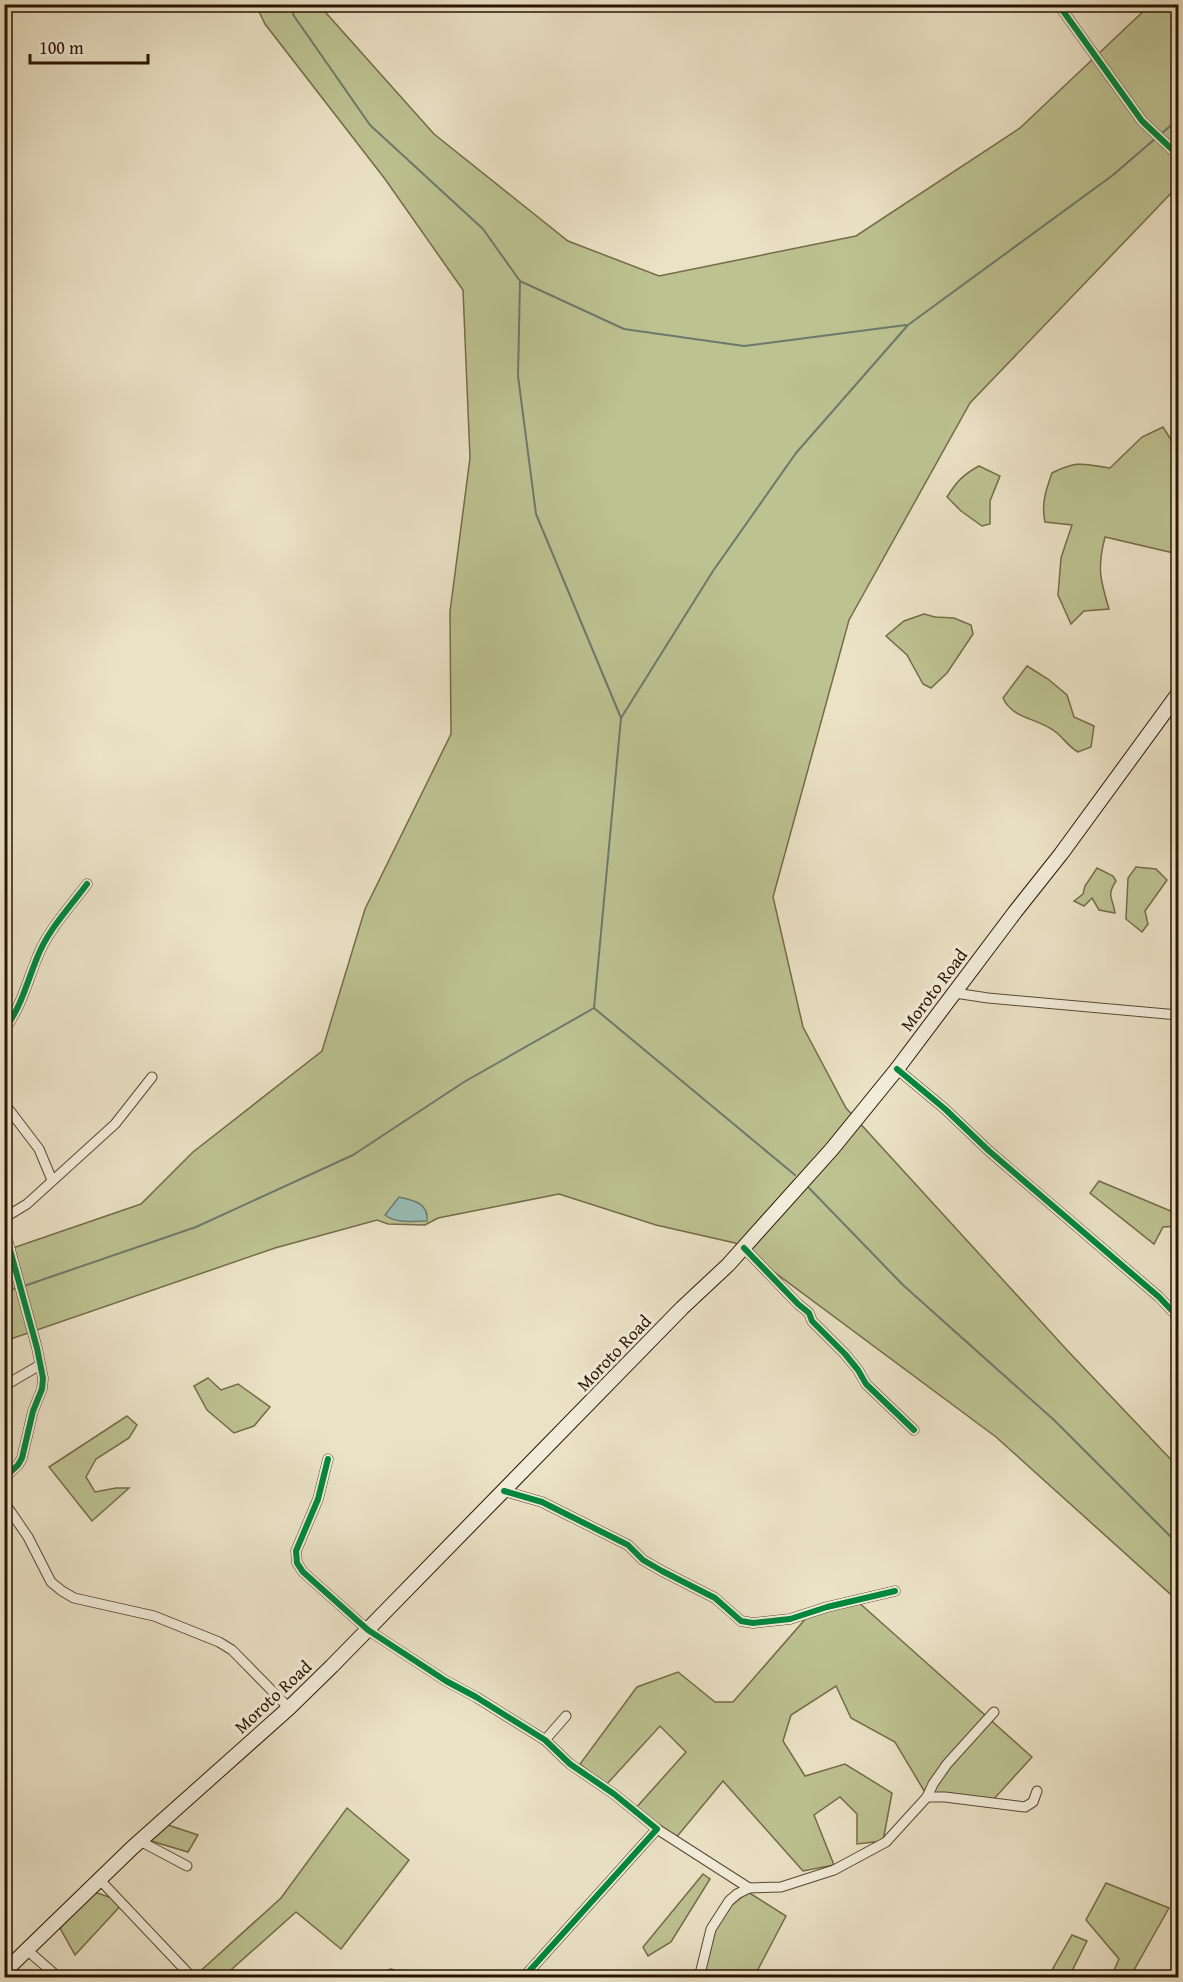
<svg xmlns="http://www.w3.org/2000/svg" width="1183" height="1982" viewBox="0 0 1183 1982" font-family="'Gentium Book Plus',serif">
  <rect width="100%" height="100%" fill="#ebe2c6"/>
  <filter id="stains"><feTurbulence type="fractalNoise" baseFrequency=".00333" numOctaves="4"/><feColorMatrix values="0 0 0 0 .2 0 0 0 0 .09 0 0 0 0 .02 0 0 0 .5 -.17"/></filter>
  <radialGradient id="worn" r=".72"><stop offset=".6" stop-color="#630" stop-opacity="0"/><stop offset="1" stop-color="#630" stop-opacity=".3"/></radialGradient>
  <g fill="#bdc291" stroke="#746c48" stroke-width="1.5">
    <path d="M256,5H319L434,134L568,241L659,276L856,236L1020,128L1150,5H1178V186L970,403L849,620L773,897L803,1027L846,1108L1066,1349L1178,1467V1601L996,1437L735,1243L656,1225L559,1194L438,1218L425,1225L388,1224L377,1220L275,1248L5,1341L4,1251L141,1204L193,1152L322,1051L365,909L451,734L450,612L470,458L463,290L385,179L265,24Z"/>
    <path d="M1163,427L1175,446L1178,447V554L1105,537C1097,568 1100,579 1109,609L1084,611L1071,624L1058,595L1061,558L1072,525L1045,522C1041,504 1046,490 1052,473C1078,460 1083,464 1110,468L1142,437Z"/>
    <path d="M979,466L1000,476L990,501V524L982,526L961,511L947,497C956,482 964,474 979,466Z"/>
    <path d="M924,614L935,617L954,618L971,625L973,634L947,673L931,688L923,684L907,655L886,636L904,621Z"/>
    <path d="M1027,666L1048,679L1067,695L1074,717L1094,726L1091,747L1078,752C1069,747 1065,740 1057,733C1040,718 1013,720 1003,698Z"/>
    <path d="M1136,867L1156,869L1167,880L1145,911L1148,924L1142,932L1126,919L1128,878Z"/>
    <path d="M1097,868L1113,876L1116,881C1106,896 1113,898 1115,913L1099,910L1092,898L1084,906L1074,901L1083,894L1085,886Z"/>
    <path d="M1099,1181L1178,1214V1226L1163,1227L1154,1244L1090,1193Z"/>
    <path d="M208,1378L221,1390L238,1384L270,1407L254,1426L234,1433L207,1410L194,1386Z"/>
    <path d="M127,1416L137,1425L129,1438L96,1459L86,1477L95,1492L116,1488H129L92,1521L49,1467Z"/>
    <path d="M856,1600L1032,1757L992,1801L926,1794L895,1742L851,1718L836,1686L791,1715L783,1741L805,1776L845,1764L892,1793L883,1841L857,1844V1814L840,1797L814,1815L834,1865L803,1871L723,1781L675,1839L635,1809L686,1752L660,1726L606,1785L580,1764L637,1687L678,1672L715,1702H733L808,1616Z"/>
    <path d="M347,1808L409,1860L341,1949L296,1912L223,1977H199L197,1974L281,1898Z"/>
    <path d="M162,1823L198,1835L188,1852L148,1840Z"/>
    <path d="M703,1874L710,1879L671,1942L648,1956L643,1947Z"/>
    <path d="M1106,1883L1169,1908L1130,1977H1111L1119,1959L1086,1920Z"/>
    <path d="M94,1892L124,1902L75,1955L60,1928Z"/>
    <path d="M748,1892L786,1916L754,1977L696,1978L716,1918Z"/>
    <path d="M1072,1935L1087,1941L1069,1977H1048Z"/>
  </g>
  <path fill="#98bdb6" stroke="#6c7a6d" stroke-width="1.5" d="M399,1197C413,1200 429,1203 427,1221C412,1221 397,1224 385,1215Z"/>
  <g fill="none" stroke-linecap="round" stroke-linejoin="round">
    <g stroke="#6c7a6d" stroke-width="2">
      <path d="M289,4L294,16L370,125L483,229L520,281L518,376L536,514L621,718"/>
      <path d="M1160,135L1178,119"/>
      <path d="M520,281L624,329L744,346L906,325"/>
      <path d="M594,1008L621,718L713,571L796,453L908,325L1113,175L1156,138"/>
      <path d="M594,1008L795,1175"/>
      <path d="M809,1188L903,1285L1054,1420L1178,1544"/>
      <path d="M24,1286L196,1227L353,1155L464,1082L594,1008"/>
      <path d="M4,1292L19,1287"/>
    </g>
    <defs>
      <g id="minor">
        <path d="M1058,4L1142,121L1178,155"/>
        <path d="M955,993L988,998L1178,1015"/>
        <path d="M4,1030C21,1008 27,982 37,958C47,931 70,907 87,884"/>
        <path d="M897,1069L945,1109L989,1151L1159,1297L1178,1317"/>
        <path d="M4,1103L39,1149L52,1180"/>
        <path d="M4,1218L27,1204L115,1124L152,1077"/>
        <path d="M4,1228L37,1348L43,1378L42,1389L33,1411L22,1458L18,1465L4,1478"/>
        <path d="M744,1248L798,1304L809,1313L812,1321L845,1354L858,1370L866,1384L914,1430"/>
        <path d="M4,1386L40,1365"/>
        <path d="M328,1459L318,1499L296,1551L297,1563L303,1572L368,1630L446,1681L476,1697L545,1740L570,1764L614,1794L657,1829L523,1978"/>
        <path d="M504,1491L542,1502L628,1545L643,1560L662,1571L715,1598L741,1621L753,1623L790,1619L827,1607L895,1591"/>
        <path d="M4,1502L28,1537L51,1582L62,1591L74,1598L154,1616L219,1642L232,1650L289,1708"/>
        <path d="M545,1740L566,1716"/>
        <path d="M927,1797H945L1025,1807L1033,1802L1037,1791"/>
        <path d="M657,1829L749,1888"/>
        <path d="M140,1841L187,1866"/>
        <path d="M99,1879L187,1972"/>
        <path d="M27,1950L59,1978"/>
        <path d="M391,1974L394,1978"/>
        <path d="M699,1978L711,1929L729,1901L737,1894L749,1888L781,1887L834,1870L886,1842L927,1797L933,1784L947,1764L994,1712"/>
      </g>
      <path id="secondary" d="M4,1972L132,1848L289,1708L332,1666L682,1308L728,1265L832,1149L897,1069L1015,912L1061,854L1178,694"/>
    </defs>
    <use href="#minor" stroke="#5a4832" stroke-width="11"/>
    <use href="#secondary" stroke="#2a1500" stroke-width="16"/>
    <use href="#minor" stroke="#f2ecda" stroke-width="9"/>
    <use href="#secondary" stroke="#f2ecda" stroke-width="14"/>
    <defs>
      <g id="cycleway">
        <path d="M1058,4L1142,121L1178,155"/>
        <path d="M4,1030C21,1008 27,982 37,958C47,931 70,907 87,884"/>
        <path d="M897,1069L945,1109L989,1151L1159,1297L1178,1317"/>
        <path d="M4,1228L37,1348L43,1378L42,1389L33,1411L22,1458L18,1465L4,1478"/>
        <path d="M744,1248L798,1304L809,1313L812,1321L845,1354L858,1370L866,1384L914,1430"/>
        <path d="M328,1459L318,1499L296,1551L297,1563L303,1572L368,1630L446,1681L476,1697L545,1740L570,1764L614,1794L657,1829L523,1978"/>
        <path d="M504,1491L542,1502L628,1545L643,1560L662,1571L715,1598L741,1621L753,1623L790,1619L827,1607L895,1591"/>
      </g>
    </defs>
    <use href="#cycleway" stroke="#f2ecda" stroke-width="10"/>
    <use href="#cycleway" stroke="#00873e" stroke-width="6"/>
  </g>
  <g text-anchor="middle" stroke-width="6" stroke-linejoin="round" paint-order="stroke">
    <g font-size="18" fill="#2a1500" stroke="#f2ecda">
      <text transform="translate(934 990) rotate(-53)" y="6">Moroto Road</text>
      <text transform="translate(614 1353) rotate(-46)" y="6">Moroto Road</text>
      <text transform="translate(273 1697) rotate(-43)" y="6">Moroto Road</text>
    </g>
  </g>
  <rect width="1183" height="1982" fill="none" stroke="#ebe2c6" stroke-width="24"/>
  <rect x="6" y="6" width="1171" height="1970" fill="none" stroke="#2a1500" stroke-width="3"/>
  <rect x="12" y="12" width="1159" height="1958" fill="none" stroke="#2a1500" stroke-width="1.5"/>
  <path d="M30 54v9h118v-9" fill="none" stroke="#2a1500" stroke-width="3"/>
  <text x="39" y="54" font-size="18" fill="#2a1500" stroke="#f2ecda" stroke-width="4.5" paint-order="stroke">100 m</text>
  <rect width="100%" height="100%" filter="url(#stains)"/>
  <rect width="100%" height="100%" fill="url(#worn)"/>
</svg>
